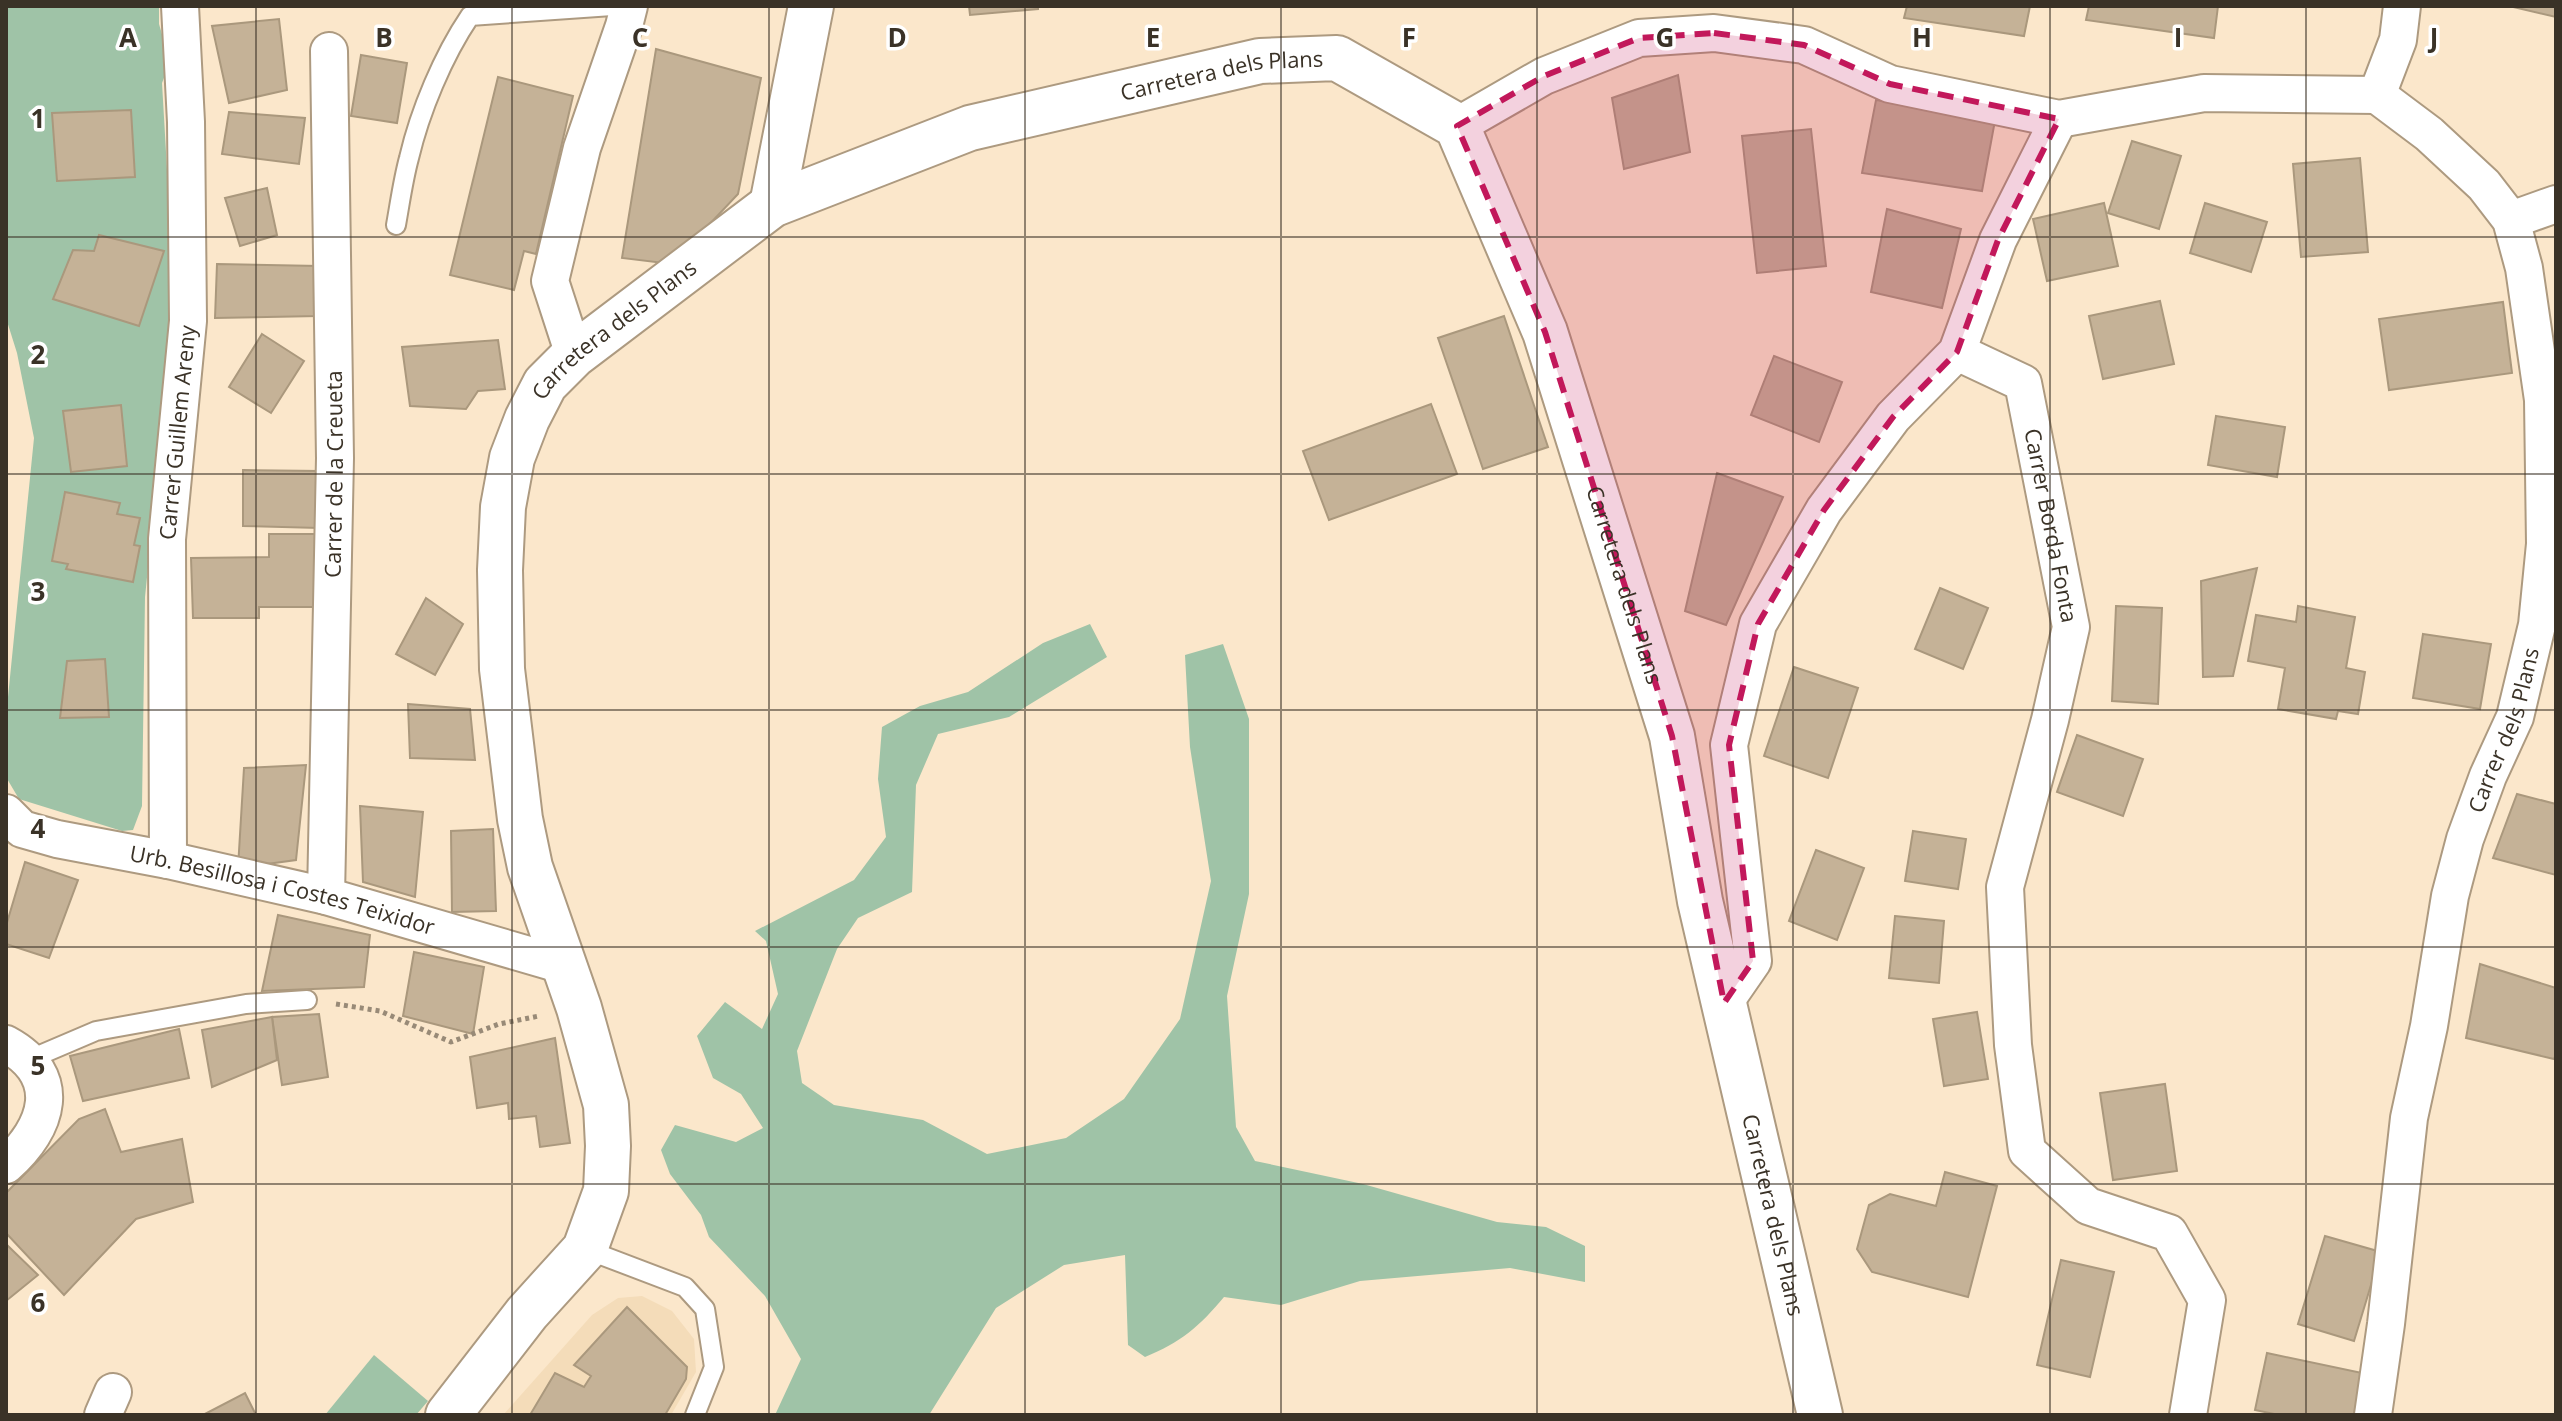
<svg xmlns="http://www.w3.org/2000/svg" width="2562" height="1421" viewBox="0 0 2562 1421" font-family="'Open Sans',sans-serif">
  <rect width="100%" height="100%" fill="#fbe7cb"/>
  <path fill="#f4dcb9" d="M642,1296L672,1311L694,1339L696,1372L671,1415H503L592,1315L618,1298Z"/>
  <g fill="#9fc3a7">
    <path d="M6,6H159V24L170,62L162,83L170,221L172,330L145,597L142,806L133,830L122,831L19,799L6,777V717L34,438L17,353L6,318Z"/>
    <path d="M1090,624L1107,657L1009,717L938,734L916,785L912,892L858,918L837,949L797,1051L802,1083L834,1105L923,1120L987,1154L1066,1138L1124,1099L1180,1019L1211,881L1190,747L1185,655L1223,644L1249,719V894L1227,996L1236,1127L1255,1161L1363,1184L1497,1222L1546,1227L1585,1246V1282L1510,1268L1360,1281L1281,1305L1224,1297C1200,1326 1180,1343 1145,1357L1128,1345L1125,1255L1064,1265L996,1308L929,1415H775L801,1359L765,1296L709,1237L701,1215L670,1174L661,1150L675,1125L736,1142L763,1128L741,1094L713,1078L697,1036L725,1002L762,1029L778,994L766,941L755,931L854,880L886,837L878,779L882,727L920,706L968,692L1043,643Z"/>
    <path d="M374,1355L428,1401L416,1415H325Z"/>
  </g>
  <g fill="#c5b297" stroke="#aa987d" stroke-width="2">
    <path d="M969,6H1038V9L970,15Z"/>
    <path d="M1907,6H2030L2024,36L1904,18Z"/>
    <path d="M2089,6H2218L2214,38L2086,20Z"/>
    <path d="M2509,6H2556V17Z"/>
    <path d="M279,19L287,90L229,103L212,26Z"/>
    <path d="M656,49L761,78L738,194L672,264L622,258Z"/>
    <path d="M361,55L407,63L397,123L351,116Z"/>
    <path d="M1678,75L1690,152L1624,169L1612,98Z"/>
    <path d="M498,77L573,96L536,254L524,251L514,290L450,275Z"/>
    <path d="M1876,100L1996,115L1982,191L1862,173Z"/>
    <path d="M131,110L135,177L57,181L52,113Z"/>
    <path d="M229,112L305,118L299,164L222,154Z"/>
    <path d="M1811,129L1826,266L1757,273L1742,136Z"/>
    <path d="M2132,141L2181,156L2159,229L2108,213Z"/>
    <path d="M2360,158L2368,252L2301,257L2293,164Z"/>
    <path d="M267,188L277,235L240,246L225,198Z"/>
    <path d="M2104,203L2118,266L2047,281L2033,219Z"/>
    <path d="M2205,203L2267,222L2251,272L2190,253Z"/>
    <path d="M1887,209L1961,229L1942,308L1871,292Z"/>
    <path d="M99,235L164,251L139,326L53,299L73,250L94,251Z"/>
    <path d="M217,264L319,266L318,316L215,318Z"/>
    <path d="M2160,301L2174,364L2103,379L2089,316Z"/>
    <path d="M2503,302L2512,373L2389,390L2379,319Z"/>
    <path d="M1504,316L1548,447L1483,469L1438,338Z"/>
    <path d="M262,334L304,361L271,413L229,387Z"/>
    <path d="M498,340L505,389L478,391L466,409L410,406L402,347Z"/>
    <path d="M1774,356L1842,382L1819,442L1751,415Z"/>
    <path d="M1431,404L1457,474L1329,520L1303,451Z"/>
    <path d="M121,405L127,466L71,472L63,411Z"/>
    <path d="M2216,416L2285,427L2277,477L2208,465Z"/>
    <path d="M243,470L320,471L319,528L243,526Z"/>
    <path d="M1717,473L1783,497L1726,625L1685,611Z"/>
    <path d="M65,492L120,503L117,514L140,518L134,545L140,546L133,582L66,569L68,564L52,561Z"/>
    <path d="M269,534H315V607H259V618H193L191,558L269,557Z"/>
    <path d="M2257,568L2233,676L2203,677L2201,581Z"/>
    <path d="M1940,588L1988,608L1963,669L1915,649Z"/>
    <path d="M426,598L463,624L435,675L396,654Z"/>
    <path d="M2116,606L2162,608L2158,704L2112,701Z"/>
    <path d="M2298,606L2355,617L2346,668L2365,672L2358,714L2338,711L2336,719L2278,709L2285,668L2248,661L2256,615L2296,622Z"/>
    <path d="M2423,634L2491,644L2480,709L2413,698Z"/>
    <path d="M105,659L109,717L60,718L67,661Z"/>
    <path d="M1794,667L1858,688L1828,778L1764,756Z"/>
    <path d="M408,704L470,709L475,760L410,758Z"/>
    <path d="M2077,735L2143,759L2123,816L2057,792Z"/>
    <path d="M306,765L296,860L238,868L244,768Z"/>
    <path d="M2517,794L2556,804V875L2493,858Z"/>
    <path d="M360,806L423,812L415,897L363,882Z"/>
    <path d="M493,829L496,911L452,912L451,831Z"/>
    <path d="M1913,831L1966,839L1958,889L1905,881Z"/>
    <path d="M1816,850L1864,868L1837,940L1789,921Z"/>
    <path d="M25,862L78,880L49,958L6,944V926Z"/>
    <path d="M278,915L370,935L364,987L262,991Z"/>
    <path d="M1895,916L1944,921L1939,983L1889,978Z"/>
    <path d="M414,952L484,967L473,1034L403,1016Z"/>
    <path d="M2480,964L2556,988V1054L2554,1059L2466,1038Z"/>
    <path d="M1977,1012L1988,1079L1944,1086L1933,1019Z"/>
    <path d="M319,1014L328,1077L282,1085L272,1017Z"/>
    <path d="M272,1017L277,1060L212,1087L202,1030Z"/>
    <path d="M179,1029L189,1078L83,1101L70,1056Z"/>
    <path d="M555,1038L570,1143L540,1147L536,1116L509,1119L508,1103L477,1108L470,1057Z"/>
    <path d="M2165,1084L2177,1171L2113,1180L2100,1093Z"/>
    <path d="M105,1109L121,1152L182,1139L193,1202L136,1219L64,1295L6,1233V1193L79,1119Z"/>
    <path d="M1945,1172L1997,1186L1968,1297L1872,1272L1857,1249L1869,1205L1890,1194L1936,1206Z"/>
    <path d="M2325,1236L2381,1252L2354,1341L2298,1324Z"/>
    <path d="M6,1244L38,1275L6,1301Z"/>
    <path d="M2061,1260L2114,1272L2090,1377L2037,1365Z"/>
    <path d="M627,1307L687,1367L686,1379L665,1415H530L555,1373L584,1387L591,1376L574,1365Z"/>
    <path d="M2267,1353L2362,1373L2354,1415H2279L2255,1410Z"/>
    <path d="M245,1393L256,1415H203Z"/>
  </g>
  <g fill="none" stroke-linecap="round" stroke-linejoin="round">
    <defs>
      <g id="service">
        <path d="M396,225C400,203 403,180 409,158C420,111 443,56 470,16L612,6"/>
        <path d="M28,1060L96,1031L246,1004L307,1000"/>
        <path d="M585,1249L685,1287L705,1309L714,1367L695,1415"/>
      </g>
      <g id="minor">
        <path d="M2377,95L2398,40L2402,6"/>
        <path d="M1457,126L1544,76L1639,38L1714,33L1804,45L1890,84L2059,119L2204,93L2377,95"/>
        <path d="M2511,220L2556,204"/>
        <path id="s1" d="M1957,352L2023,383L2071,627L2050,720L2005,887L2013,1045L2027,1151L2088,1206L2169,1233L2207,1300L2188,1415"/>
        <path d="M574,355L550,281L582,148L624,26L629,6"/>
        <path id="s2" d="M6,813L22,829L57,839L168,860L326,896L563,965"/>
        <path id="s3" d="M168,860L167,539L188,321L186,122L180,6"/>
        <path id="s4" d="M326,896L335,458L329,51"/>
        <path d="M1724,1003L1753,961L1729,745L1758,624L1824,510L1893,417L1957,352L1998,240L2059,119"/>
        <path d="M6,1044C65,1076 48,1128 6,1165"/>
        <path d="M103,1415L113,1392"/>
        <path id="s5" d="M2373,1415L2386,1324L2409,1118L2429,1026L2450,896L2465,839L2488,776L2515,717L2537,625L2545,544L2543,400L2524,268L2511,220L2484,185L2429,134L2377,95"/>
      </g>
      <g id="secondary">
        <path d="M772,205L811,6"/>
        <path id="s6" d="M448,1415L527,1313L585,1249L606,1191L608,1146L606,1105L579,1008L530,867L520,819L502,669L500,570L503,507L512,458L527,419L545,384L574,355L772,205L970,128L1260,61L1337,58L1457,126L1545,332L1672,736L1700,901L1820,1415"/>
      </g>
    </defs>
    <use href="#service" stroke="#ad9a80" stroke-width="22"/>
    <use href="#minor" stroke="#ad9a80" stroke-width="40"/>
    <use href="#secondary" stroke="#ad9a80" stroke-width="48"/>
    <path stroke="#988a77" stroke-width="5" stroke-dasharray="4 4" stroke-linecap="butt" d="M336,1004L380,1011L451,1042L499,1024L539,1016"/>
    <use href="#service" stroke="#fff" stroke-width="18"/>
    <use href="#minor" stroke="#fff" stroke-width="36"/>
    <use href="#secondary" stroke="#fff" stroke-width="44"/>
  </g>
  <path fill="#c2185b" fill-opacity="0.2" stroke="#c2185b" stroke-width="6" stroke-dasharray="16 10" stroke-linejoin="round" d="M1714,33L1804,45L1890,84L2059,119L1998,240L1957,352L1893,417L1824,510L1758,624L1729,745L1753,961L1724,1003L1672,736L1545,332L1457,126L1544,76L1639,38Z"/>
  <path fill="none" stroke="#3a3227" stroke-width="2" stroke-opacity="0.55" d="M256,6V1415M512,6V1415M769,6V1415M1025,6V1415M1281,6V1415M1537,6V1415M1793,6V1415M2050,6V1415M2306,6V1415M6,237H2556M6,474H2556M6,710H2556M6,947H2556M6,1184H2556"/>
  <g text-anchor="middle" stroke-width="7" stroke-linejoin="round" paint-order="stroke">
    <g font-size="22" fill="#3a3227" stroke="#fff">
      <text dy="8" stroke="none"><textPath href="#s6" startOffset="1866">Carretera dels Plans</textPath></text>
      <text dy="8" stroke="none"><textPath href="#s6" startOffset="1194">Carretera dels Plans</textPath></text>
      <text dy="8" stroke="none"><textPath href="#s3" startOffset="428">Carrer Guillem Areny</textPath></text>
      <text dy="8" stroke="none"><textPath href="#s4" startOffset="422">Carrer de la Creueta</textPath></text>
      <text dy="8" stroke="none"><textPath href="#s1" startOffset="218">Carrer Borda Fonta</textPath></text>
      <text dy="8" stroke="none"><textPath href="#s6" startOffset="2610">Carretera dels Plans</textPath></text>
      <text dy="8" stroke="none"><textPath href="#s5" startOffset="700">Carrer dels Plans</textPath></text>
      <text dy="8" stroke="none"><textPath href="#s2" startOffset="290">Urb. Besillosa i Costes Teixidor</textPath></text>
      <text dy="8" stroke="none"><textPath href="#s6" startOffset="3258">Carretera dels Plans</textPath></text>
    </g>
  </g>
  <g font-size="26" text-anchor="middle" font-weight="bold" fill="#3a3227" stroke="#fff" stroke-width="7" stroke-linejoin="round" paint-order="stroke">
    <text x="128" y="47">A</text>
    <text x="384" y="47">B</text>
    <text x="640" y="47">C</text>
    <text x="897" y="47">D</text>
    <text x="1153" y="47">E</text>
    <text x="1409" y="47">F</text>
    <text x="1665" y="47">G</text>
    <text x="1922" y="47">H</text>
    <text x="2178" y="47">I</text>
    <text x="2434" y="47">J</text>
    <text x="38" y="128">1</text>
    <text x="38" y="364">2</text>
    <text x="38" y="601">3</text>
    <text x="38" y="838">4</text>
    <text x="38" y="1075">5</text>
    <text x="38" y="1312">6</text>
  </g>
  <rect width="2562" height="1421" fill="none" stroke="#3a3227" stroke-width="16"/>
</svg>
